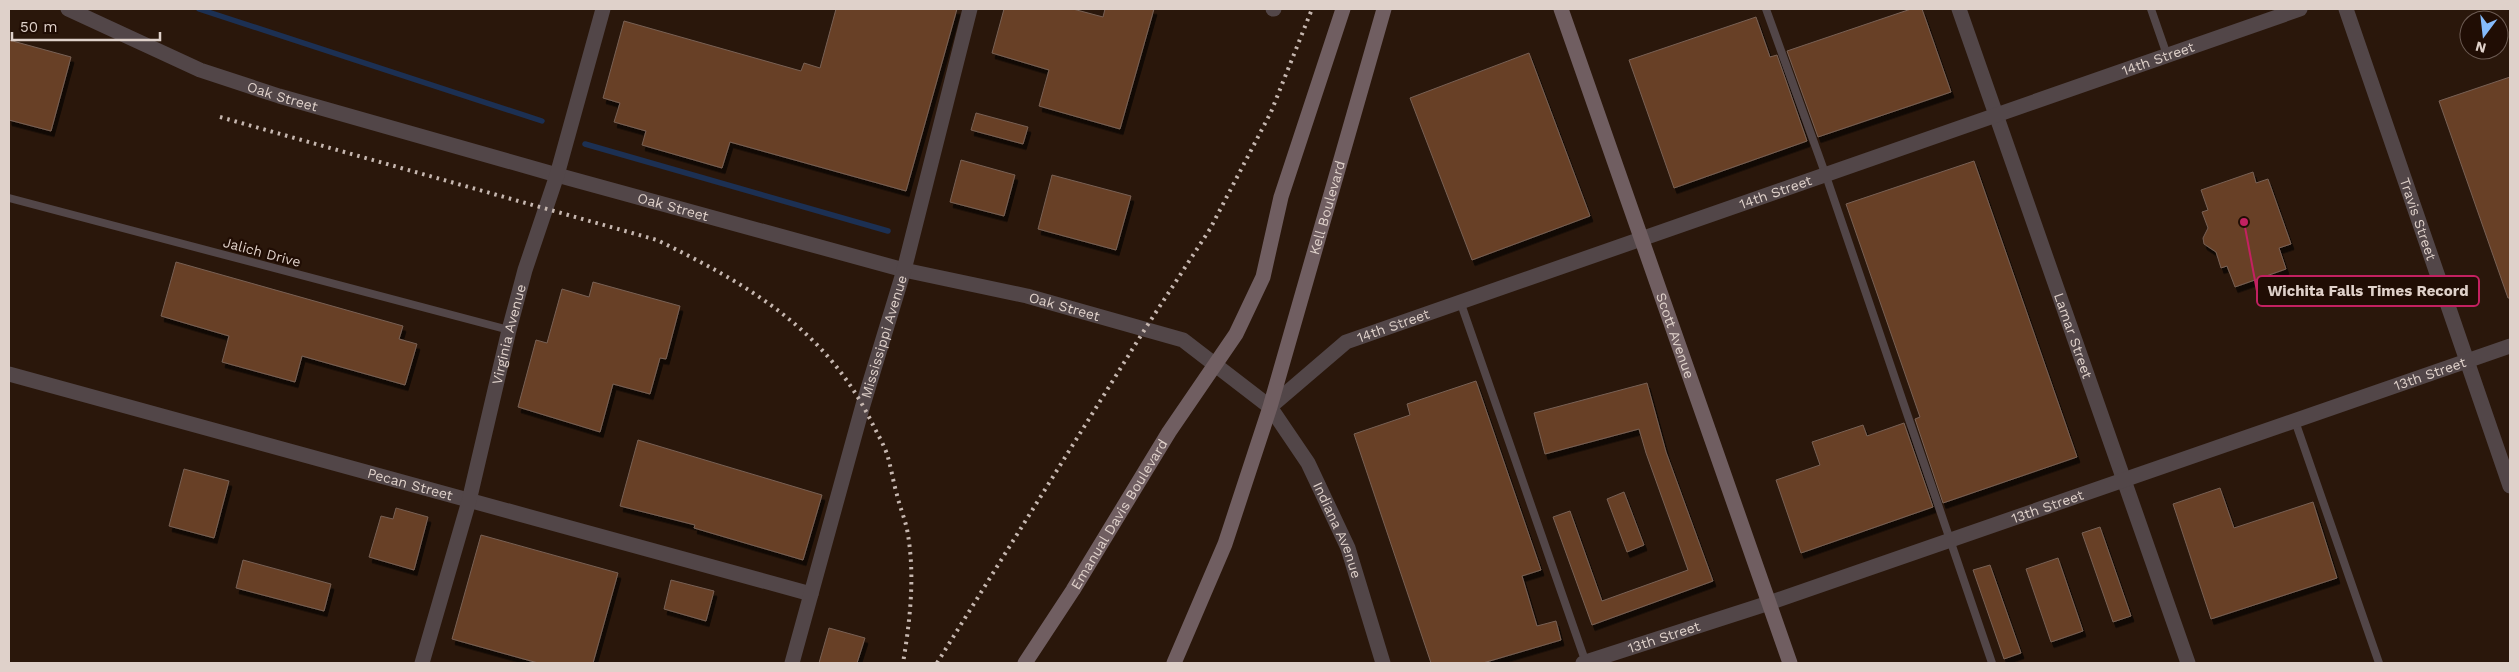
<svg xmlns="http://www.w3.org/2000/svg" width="2519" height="672" viewBox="0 0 2519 672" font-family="'Work Sans',sans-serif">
  <defs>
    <filter id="shadow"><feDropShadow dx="3" dy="5.5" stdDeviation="0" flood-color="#0009"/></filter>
  </defs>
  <rect width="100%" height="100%" fill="#2a170b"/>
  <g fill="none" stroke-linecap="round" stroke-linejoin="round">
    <g stroke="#1c3053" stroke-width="5.5">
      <path d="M199,9L542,121"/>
      <path d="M585,144L888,231"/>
    </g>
  </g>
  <g fill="#683f28" stroke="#786154" filter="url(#shadow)">
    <path d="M836,9H957L906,191L730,142L722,168L642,145L646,131L614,122L620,103L603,98L624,21L801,71L804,63L820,68Z"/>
    <path d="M1004,9H1073L1103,17L1105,9H1154L1120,129L1039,106L1049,70L992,53Z"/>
    <path d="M1911,9H1922L1951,92L1818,137L1787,51Z"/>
    <path d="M1756,17L1770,57L1777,55L1807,141L1674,188L1629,60Z"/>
    <path d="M9,40L71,57L51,131L9,120Z"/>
    <path d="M1529,53L1590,216L1472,260L1410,98Z"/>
    <path d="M2510,77V298H2508L2439,101Z"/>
    <path d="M976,113L1028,127L1023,144L971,130Z"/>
    <path d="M961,160L1015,175L1004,216L950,202Z"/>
    <path d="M1974,161L2077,457L1943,503L1915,419L1920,417L1846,204Z"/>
    <path d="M2253,172L2256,183L2268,179L2291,244L2279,248L2286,269L2235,287L2227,266L2221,268L2216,252L2204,244L2203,238L2208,228L2202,212L2208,210L2201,190Z"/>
    <path d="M1052,175L1131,196L1116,250L1038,229Z"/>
    <path d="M176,262L403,326L399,339L417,344L405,385L302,356L295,382L222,362L229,336L161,316Z"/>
    <path d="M593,282L680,306L666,359L660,358L650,394L613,384L600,432L518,407L536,340L547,343L562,289L589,297Z"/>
    <path d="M1476,381L1541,570L1522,576L1537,626L1556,621L1561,640L1483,663H1431L1354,434L1410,415L1407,404Z"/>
    <path d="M1647,383L1666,452L1713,581L1592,625L1553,517L1570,511L1602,601L1688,570L1646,453L1639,429L1545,454L1534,413Z"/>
    <path d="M1904,423L1933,507L1801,553L1776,480L1820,465L1812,442L1863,425L1867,436Z"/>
    <path d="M638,440L822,495L803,560L694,528L695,525L620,506Z"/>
    <path d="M184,469L229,481L214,538L169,526Z"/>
    <path d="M2220,488L2234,528L2313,502L2337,578L2211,619L2173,504Z"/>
    <path d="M1624,492L1644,545L1627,552L1607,499Z"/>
    <path d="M396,508L428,517L414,570L369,557L381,516L393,519Z"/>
    <path d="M2100,527L2131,616L2113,622L2082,533Z"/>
    <path d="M481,535L618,573L593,663H538L452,639Z"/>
    <path d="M2058,558L2083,631L2051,642L2026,569Z"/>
    <path d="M243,560L331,584L324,611L236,588Z"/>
    <path d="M1990,565L2021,653L2004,659L1973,570Z"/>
    <path d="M671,580L714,591L706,621L664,609Z"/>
    <path d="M829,628L865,638L857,663H819Z"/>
  </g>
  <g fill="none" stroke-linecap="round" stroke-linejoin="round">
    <g stroke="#524648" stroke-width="8">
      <path d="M1766,9L1825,173L1992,663"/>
      <path d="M2151,9L2167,55"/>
      <path d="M9,198L509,330"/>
      <path d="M1460,301L1586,663"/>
      <path d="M2295,421L2379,663"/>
    </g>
    <g stroke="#524648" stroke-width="15">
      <path id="s1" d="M68,9L200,70L279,96L557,175L904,270L1027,296L1183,340L1270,407L1308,463L1348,548L1383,663"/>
      <path d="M1273,9H1274"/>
      <path id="s2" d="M1959,9L2188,663"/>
      <path id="s3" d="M2346,9L2510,486"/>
      <path id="s4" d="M9,374L811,594"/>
      <path id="s5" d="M1270,407L1346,342L2300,9"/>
      <path id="s6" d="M422,663L469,501L509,330L525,270L557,175L603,9"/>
      <path id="s7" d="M792,663L863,405L904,270L970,9"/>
      <path id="s8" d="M1583,663L1769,603L2510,346"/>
    </g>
    <g stroke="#705e61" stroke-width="15">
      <path id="s9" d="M1561,9L1790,663"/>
      <path id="s10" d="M1025,663L1073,590L1169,432L1236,334L1263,277L1281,197L1343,9"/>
      <path id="s11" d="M1174,663L1225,544L1270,407L1384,9"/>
    </g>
    <g stroke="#c6b7b0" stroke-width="4" stroke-dasharray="2.5 5" stroke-linecap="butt">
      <path d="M220,117L657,240C747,284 826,329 872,423C877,433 883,443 887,454C891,467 893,481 897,495C900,508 906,521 908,535C915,577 910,621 903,663"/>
      <path d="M937,663L1145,329L1210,229L1271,112L1312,9"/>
    </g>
  </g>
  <g text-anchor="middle" stroke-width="4.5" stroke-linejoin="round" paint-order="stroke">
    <g font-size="14" fill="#dfd1ca" stroke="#200d04">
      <text dy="5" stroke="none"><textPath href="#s5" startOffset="960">14th Street</textPath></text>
      <text dy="5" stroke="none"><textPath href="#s1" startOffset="232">Oak Street</textPath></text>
      <text dy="5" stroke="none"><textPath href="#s5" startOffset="555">14th Street</textPath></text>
      <text dy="5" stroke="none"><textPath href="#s1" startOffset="638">Oak Street</textPath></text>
      <text dy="5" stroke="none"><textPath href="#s11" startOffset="481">Kell Boulevard</textPath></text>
      <text dy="5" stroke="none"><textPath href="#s3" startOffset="222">Travis Street</textPath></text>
      <text transform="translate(262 252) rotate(15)" y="5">Jalich Drive</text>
      <text dy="5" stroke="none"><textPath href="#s1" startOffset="1042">Oak Street</textPath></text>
      <text dy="5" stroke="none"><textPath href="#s5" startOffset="150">14th Street</textPath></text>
      <text dy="5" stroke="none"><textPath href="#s6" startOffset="340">Virginia Avenue</textPath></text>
      <text dy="5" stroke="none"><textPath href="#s9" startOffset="346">Scott Avenue</textPath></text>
      <text dy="5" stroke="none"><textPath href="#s2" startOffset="346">Lamar Street</textPath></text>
      <text dy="5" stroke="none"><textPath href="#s7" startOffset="339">Mississippi Avenue</textPath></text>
      <text dy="5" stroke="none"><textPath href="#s8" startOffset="895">13th Street</textPath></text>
      <text dy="5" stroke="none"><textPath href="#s4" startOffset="416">Pecan Street</textPath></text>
      <text dy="5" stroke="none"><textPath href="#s8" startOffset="490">13th Street</textPath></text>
      <text dy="5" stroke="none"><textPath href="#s10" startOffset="176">Emanual Davis Boulevard</textPath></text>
      <text dy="5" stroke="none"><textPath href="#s1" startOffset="1416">Indiana Avenue</textPath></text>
      <text dy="5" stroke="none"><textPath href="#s8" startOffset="85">13th Street</textPath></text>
    </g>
  </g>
  <path fill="none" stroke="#c32161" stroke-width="2" d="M2244 222L2257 291"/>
  <circle fill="#c32161" stroke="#200d04" stroke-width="2" cx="2244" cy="222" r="5"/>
  <rect fill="#200d04" stroke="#c32161" stroke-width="2" x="2257" y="276" width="222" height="30" rx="5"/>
  <g font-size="15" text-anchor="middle" font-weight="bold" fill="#dfd1ca">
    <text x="2368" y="296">Wichita Falls Times Record</text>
  </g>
  <rect width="2519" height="672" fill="none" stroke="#dfd1ca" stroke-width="20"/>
  <g transform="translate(2484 35) rotate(195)"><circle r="24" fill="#200d04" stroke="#6c5b53"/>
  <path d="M0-4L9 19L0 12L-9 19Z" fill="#85bbfb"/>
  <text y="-8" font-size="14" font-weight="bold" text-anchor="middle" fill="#dfd1ca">N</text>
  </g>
  <path d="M12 32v8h148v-8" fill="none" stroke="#dfd1ca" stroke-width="2.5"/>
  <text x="20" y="32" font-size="15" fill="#dfd1ca" stroke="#200d04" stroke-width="4" paint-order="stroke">50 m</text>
</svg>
